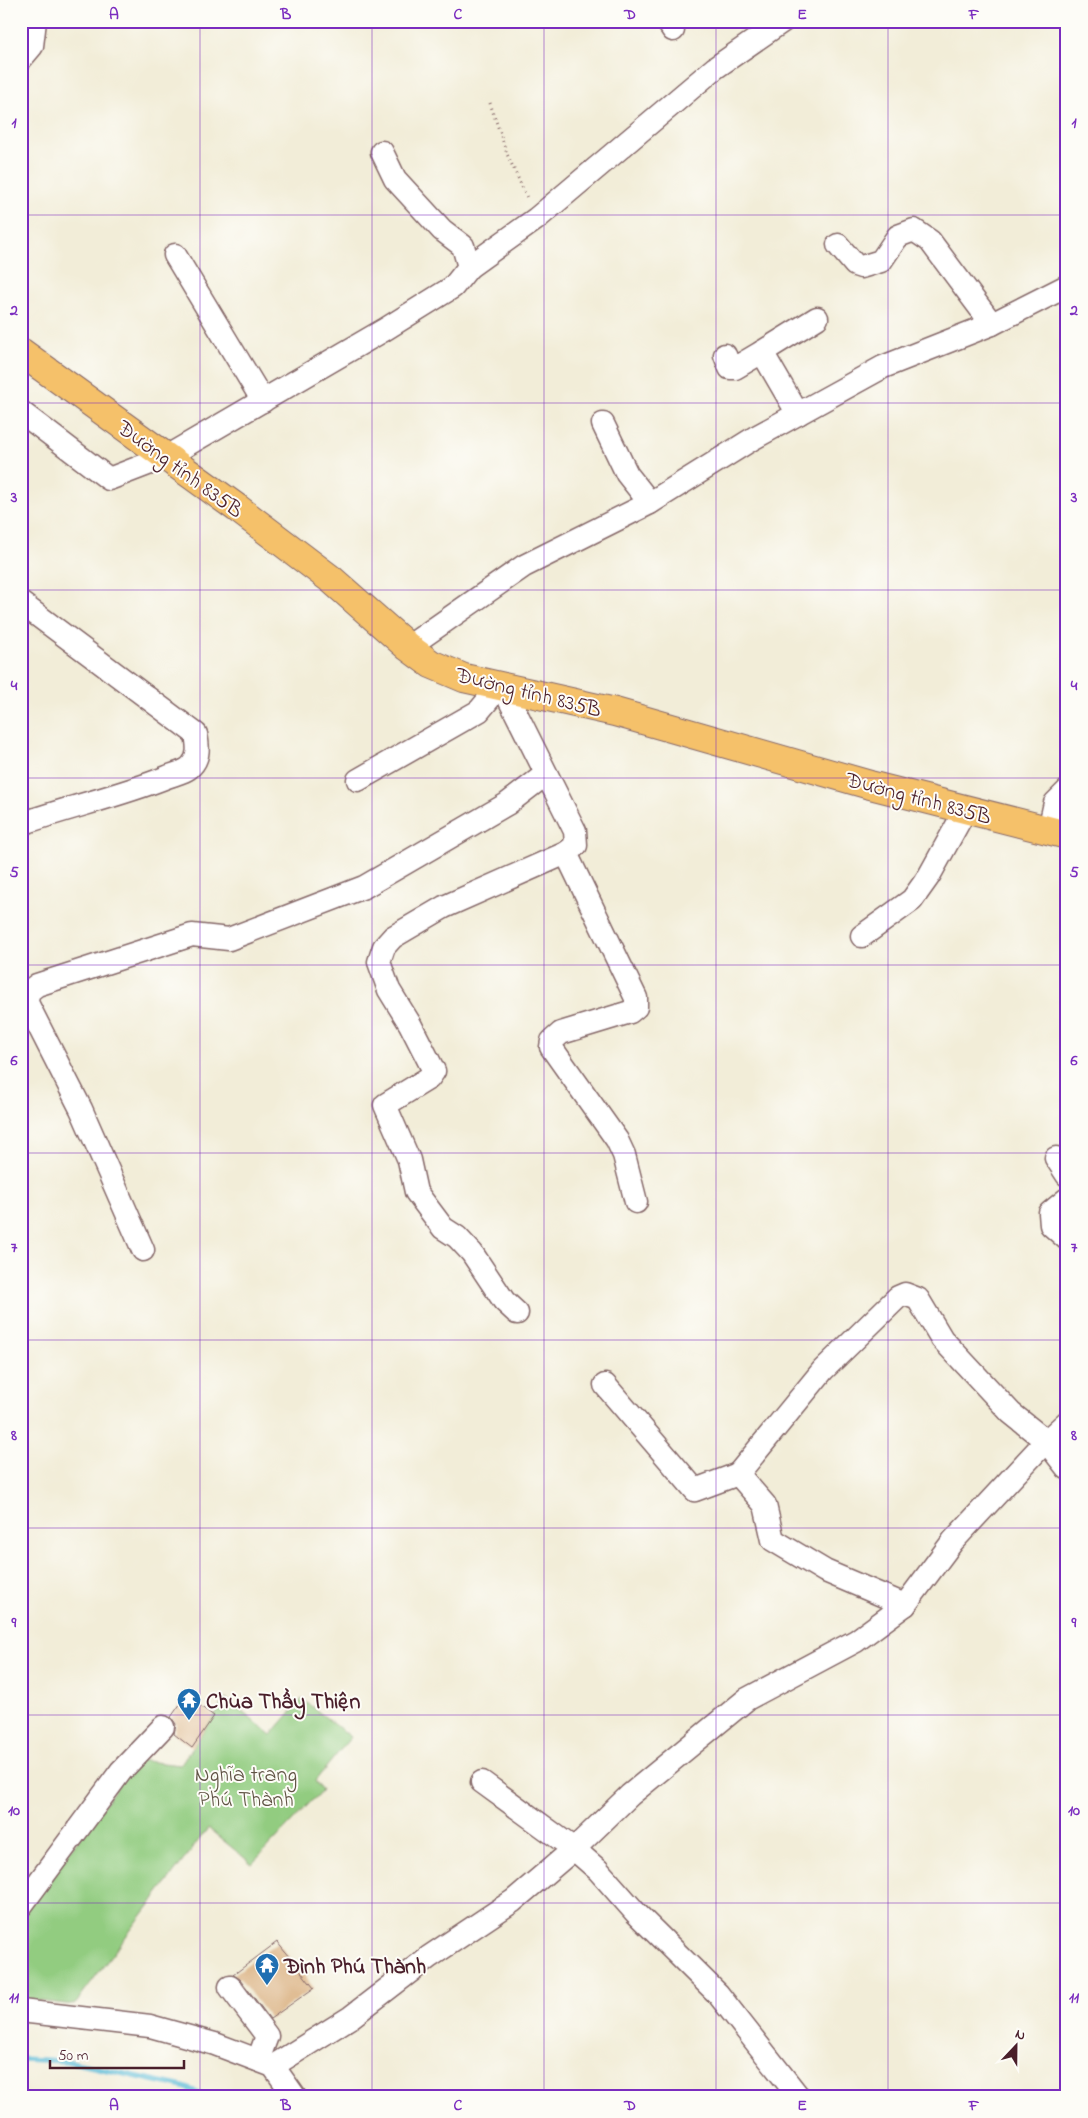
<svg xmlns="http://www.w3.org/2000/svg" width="1088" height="2118" viewBox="0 0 1088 2118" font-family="'Indie Flower',sans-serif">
  <rect width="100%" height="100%" fill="#fdfcf7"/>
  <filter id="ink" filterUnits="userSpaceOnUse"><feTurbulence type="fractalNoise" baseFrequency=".02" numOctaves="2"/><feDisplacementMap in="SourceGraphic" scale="10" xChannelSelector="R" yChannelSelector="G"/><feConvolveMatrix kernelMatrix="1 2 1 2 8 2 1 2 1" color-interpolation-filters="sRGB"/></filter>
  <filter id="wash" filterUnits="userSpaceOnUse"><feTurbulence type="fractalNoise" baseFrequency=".0096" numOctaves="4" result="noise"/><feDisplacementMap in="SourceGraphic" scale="20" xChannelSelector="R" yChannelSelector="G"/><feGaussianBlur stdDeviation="1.12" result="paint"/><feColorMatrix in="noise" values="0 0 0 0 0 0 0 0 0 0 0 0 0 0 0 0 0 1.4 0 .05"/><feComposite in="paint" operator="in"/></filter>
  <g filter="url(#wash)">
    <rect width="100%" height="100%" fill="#f2edd8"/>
    <path fill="#92cc80" stroke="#6e7656" d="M226,1699L271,1735L302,1699L351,1737L315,1781L322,1790L252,1864L208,1828L74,2005L21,1999V1917L137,1760L180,1765Z"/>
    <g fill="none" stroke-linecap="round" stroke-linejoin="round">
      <path stroke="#58bad6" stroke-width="5.5" d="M21,2059L67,2061L184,2087L210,2097"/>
    </g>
    <g id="blocks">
      <g fill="#e0bd94">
        <path d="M186,1696L214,1716L192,1748L174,1734L176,1724L171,1717Z"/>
        <path d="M277,1942L314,1988L270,2019L240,1979L233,1975Z"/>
      </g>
    </g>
  </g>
  <g filter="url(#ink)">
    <use href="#blocks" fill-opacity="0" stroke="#856768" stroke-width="1"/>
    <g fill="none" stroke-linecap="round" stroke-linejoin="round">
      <defs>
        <g id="minor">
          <path d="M667,21L673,30"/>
          <path d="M21,59L32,46L35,21"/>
          <path d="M838,245L855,265L861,267L881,261L898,236L914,230L930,241L992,324"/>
          <path d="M175,255L263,401"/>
          <path d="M469,267L536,219L715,68L783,21"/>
          <path d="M725,355L730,368H735L762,352"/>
          <path d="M21,412L109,479L166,457L384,330L453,287L469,267L463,246L442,230L395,179L382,152"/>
          <path d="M798,414L762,352L817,318"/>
          <path d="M603,424L627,474L650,503"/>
          <path d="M21,603L196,734C198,745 200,757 191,766C186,772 174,774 167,777C120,796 69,807 21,824"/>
          <path d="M408,647L524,566L650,503L754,438L883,367L992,324L1067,286"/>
          <path d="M503,687L575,831L576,845L566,853L444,907L393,937L384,947L379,962L389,990L410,1024L434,1071L429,1078L385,1105L409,1160L416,1192L443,1228L457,1237L472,1253L504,1301L517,1313"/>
          <path d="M358,780L479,711L489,699V684"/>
          <path d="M1049,830L1055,803L1067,791"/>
          <path d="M566,853L636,998V1007L630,1012L561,1033L552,1041L551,1047L617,1140L624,1155L636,1202"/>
          <path d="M862,936L912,900L929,876L966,809"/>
          <path d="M1056,1158L1067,1175"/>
          <path d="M1067,1199L1050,1213L1051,1225L1067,1239"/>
          <path d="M143,1250L81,1109L27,1003L28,992L37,985L192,935L229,939L364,887L507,804L546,774"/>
          <path d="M605,1385L695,1490L738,1474L765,1505L773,1540L825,1571L905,1605"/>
          <path d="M738,1474L823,1370L898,1297L905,1294L918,1299L942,1339L1011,1413L1046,1441L1067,1468"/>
          <path d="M21,1906L121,1771L163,1727"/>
          <path d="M230,1987L267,2036L258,2060"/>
          <path d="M21,2011L150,2026L215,2044L273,2066L295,2097"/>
          <path d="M273,2066L351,2017L429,1957L513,1901L574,1849L482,1782"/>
          <path d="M799,2097L718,1994L636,1913L598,1870L574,1849L630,1795L747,1699L856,1641L905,1605L953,1541L1046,1441L1067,1422"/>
        </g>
        <path id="major" d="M21,352L237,508L332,580L408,647L431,664L464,678L615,712L870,785L1067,835"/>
      </defs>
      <use href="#minor" stroke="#856768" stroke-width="25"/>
      <use href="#major" stroke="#856768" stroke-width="30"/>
      <path stroke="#856768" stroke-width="3" stroke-dasharray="1 4" stroke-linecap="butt" d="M490,103L507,154L528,200"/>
      <use href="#minor" stroke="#fff" stroke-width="22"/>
      <use href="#major" stroke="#f5c16b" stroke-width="28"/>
    </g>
  </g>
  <path fill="none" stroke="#7b2cbf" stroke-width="1" stroke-opacity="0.55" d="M200,21V2097M372,21V2097M544,21V2097M716,21V2097M888,21V2097M21,215H1067M21,403H1067M21,590H1067M21,778H1067M21,965H1067M21,1153H1067M21,1340H1067M21,1528H1067M21,1715H1067M21,1903H1067"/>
  <defs>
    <symbol id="temple-pin" viewBox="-11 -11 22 30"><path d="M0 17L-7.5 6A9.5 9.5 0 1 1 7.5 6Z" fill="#1f6fb2" stroke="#fdfcf7"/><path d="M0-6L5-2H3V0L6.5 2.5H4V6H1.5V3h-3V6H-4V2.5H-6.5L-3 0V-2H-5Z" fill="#fff"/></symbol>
  </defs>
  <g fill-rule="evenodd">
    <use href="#temple-pin" x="175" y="1686" width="28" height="38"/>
    <use href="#temple-pin" x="253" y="1951" width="28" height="38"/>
  </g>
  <g text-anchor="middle" stroke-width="4" stroke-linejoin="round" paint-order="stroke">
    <g font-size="22" fill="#4a1f2b" stroke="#fdfcf7">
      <text transform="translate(181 468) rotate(36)" y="8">Đường tỉnh 835B</text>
      <text transform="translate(529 691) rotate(14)" y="8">Đường tỉnh 835B</text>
      <text transform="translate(919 797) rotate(15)" y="8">Đường tỉnh 835B</text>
    </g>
    <g font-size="22" font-weight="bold" fill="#4a1f2b" stroke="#fdfcf7" text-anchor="start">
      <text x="206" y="1708">Chùa Thầy Thiện</text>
      <text x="284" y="1973">Đình Phú Thành</text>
    </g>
    <g font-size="22" fill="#605344" stroke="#fdfcf7">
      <text x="246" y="1781">Nghĩa trang<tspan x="246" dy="25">Phú Thành</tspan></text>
    </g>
  </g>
  <rect width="1088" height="2118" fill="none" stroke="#fdfcf7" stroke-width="55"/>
  <g transform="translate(1016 2046) rotate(22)" stroke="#fdfcf7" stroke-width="4" paint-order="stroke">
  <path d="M0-4L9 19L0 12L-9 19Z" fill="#4a1f2b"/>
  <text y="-8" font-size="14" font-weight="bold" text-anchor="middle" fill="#4a1f2b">N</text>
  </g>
  <path d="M50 2060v8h134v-8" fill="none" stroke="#4a1f2b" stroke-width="2.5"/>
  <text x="58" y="2060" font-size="15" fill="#4a1f2b" stroke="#fdfcf7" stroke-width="4" paint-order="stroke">50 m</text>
  <rect x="28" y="28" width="1032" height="2062" fill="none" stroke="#7b2cbf" stroke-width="2"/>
  <g font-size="16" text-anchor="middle" font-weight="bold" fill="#7b2cbf">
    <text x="114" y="19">A</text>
    <text x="286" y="19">B</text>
    <text x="458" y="19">C</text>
    <text x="630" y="19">D</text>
    <text x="802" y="19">E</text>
    <text x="974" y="19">F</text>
    <text x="14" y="127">1</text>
    <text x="1074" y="127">1</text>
    <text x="14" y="315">2</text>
    <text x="1074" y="315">2</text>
    <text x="14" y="502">3</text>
    <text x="1074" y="502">3</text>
    <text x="14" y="690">4</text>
    <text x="1074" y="690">4</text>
    <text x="14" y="877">5</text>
    <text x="1074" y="877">5</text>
    <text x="14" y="1065">6</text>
    <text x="1074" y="1065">6</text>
    <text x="14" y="1252">7</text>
    <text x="1074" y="1252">7</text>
    <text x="14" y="1440">8</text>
    <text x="1074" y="1440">8</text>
    <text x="14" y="1627">9</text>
    <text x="1074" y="1627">9</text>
    <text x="14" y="1815">10</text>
    <text x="1074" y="1815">10</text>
    <text x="14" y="2002">11</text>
    <text x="1074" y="2002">11</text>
    <text x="114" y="2110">A</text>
    <text x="286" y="2110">B</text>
    <text x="458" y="2110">C</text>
    <text x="630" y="2110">D</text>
    <text x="802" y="2110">E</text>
    <text x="974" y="2110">F</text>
  </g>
</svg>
